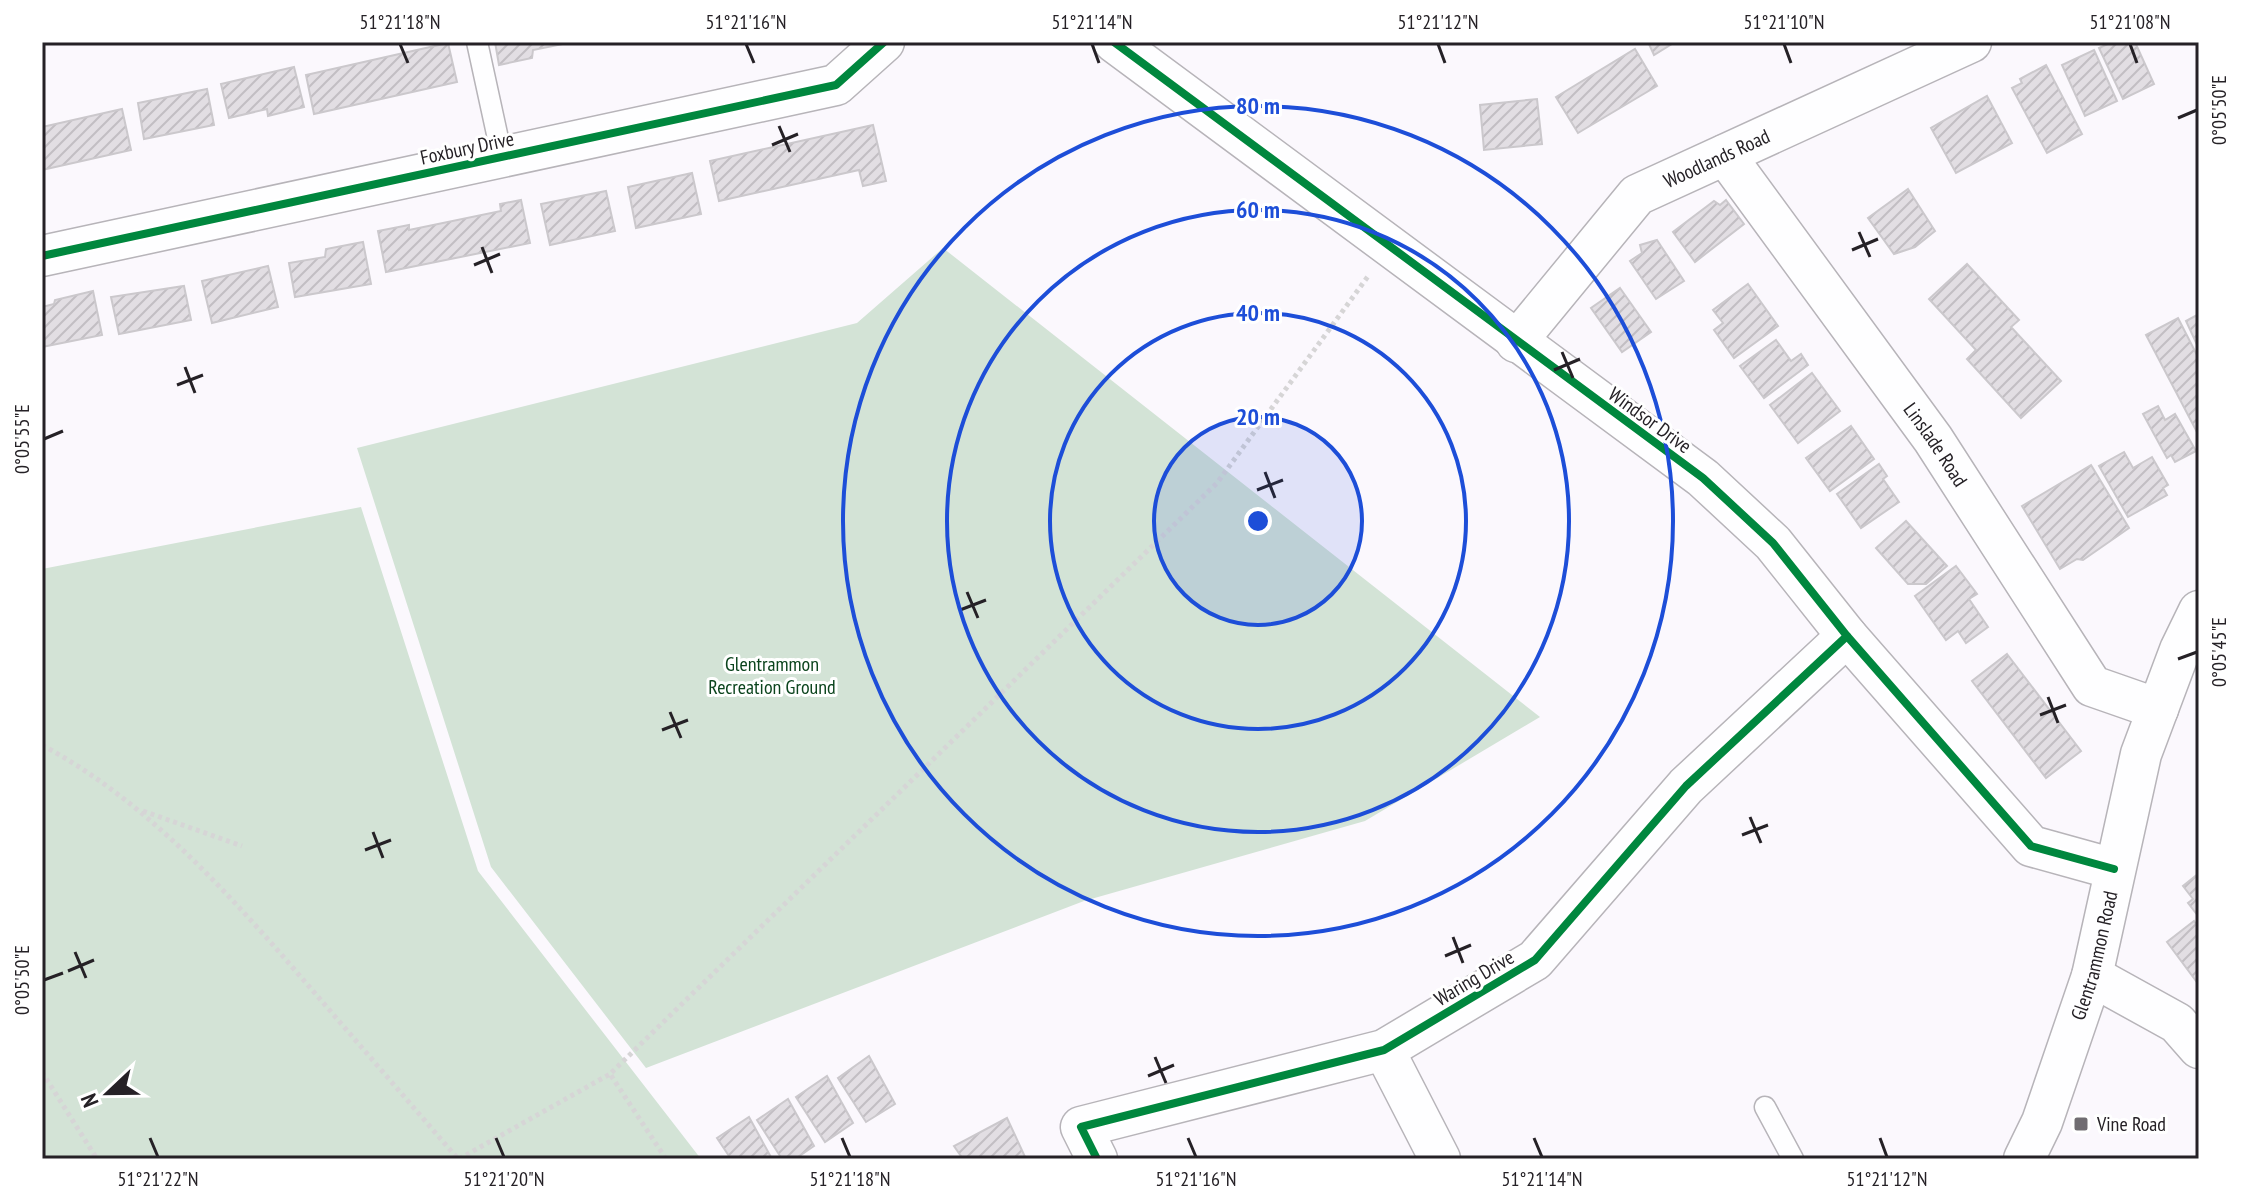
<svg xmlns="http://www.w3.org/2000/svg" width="2241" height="1201" viewBox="0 0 2241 1201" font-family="'PT Sans Narrow',sans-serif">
  <defs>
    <pattern id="building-hatch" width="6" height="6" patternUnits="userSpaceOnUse" patternTransform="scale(2)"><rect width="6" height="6" fill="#e2dee3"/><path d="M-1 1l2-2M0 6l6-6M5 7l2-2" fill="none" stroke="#c2bec3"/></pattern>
  </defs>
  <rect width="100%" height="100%" fill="#fbf8fd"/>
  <g fill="#d3e3d6">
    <path d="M943,248L1540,717L1365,821L1084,901L646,1068L491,867L357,448L857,323Z"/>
    <path d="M361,507L478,871L701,1159H42V569Z"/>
  </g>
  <g fill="url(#building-hatch)" stroke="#cbc8cc" stroke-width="2">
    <path d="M495,42H568V43L533,50L532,58L499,65Z"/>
    <path d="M1648,42H1675L1654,55Z"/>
    <path d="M2112,42H2135L2154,84L2123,99L2099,48Z"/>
    <path d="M448,43L457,82L314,114L306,75Z"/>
    <path d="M1635,49L1657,86L1578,133L1556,97Z"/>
    <path d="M2094,50L2117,101L2085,116L2062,65Z"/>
    <path d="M2046,65L2082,134L2047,153L2012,88L2022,83L2020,79Z"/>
    <path d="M294,67L304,107L268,116L267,109L229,118L221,84Z"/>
    <path d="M207,89L214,125L144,139L138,103Z"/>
    <path d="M1987,96L2012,143L1956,173L1931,128Z"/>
    <path d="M1537,99L1542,144L1484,150L1480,105Z"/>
    <path d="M122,109L131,150L42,170V127Z"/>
    <path d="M873,125L886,181L863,186L859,170L719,201L710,161Z"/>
    <path d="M692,173L701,214L636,228L628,187Z"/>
    <path d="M1908,189L1935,231L1915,247L1894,254L1868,218Z"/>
    <path d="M606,191L615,231L550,245L541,204Z"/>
    <path d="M521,200L530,243L386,272L378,231L409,225V230L501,211L500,204Z"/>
    <path d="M1726,200L1744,224L1695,262L1673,232L1714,201L1720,205Z"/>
    <path d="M1657,240L1684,281L1656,299L1630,261L1642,253L1640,245Z"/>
    <path d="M363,242L371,284L295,297L289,263L325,257L326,249Z"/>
    <path d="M1967,264L2019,320L2011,327L2061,381L2021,418L1967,359L1976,350L1929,299Z"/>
    <path d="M268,266L278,307L212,323L202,281Z"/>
    <path d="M1748,284L1778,326L1734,358L1714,330L1723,323L1713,310Z"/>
    <path d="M184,286L191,320L119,334L111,297Z"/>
    <path d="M1620,288L1651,332L1622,352L1591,308Z"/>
    <path d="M93,291L102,335L42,347V307L54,304L55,300Z"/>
    <path d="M2199,314V349L2186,321Z"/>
    <path d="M2178,318L2199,359L2198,434L2146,335Z"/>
    <path d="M1776,340L1791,361L1801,354L1808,365L1764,398L1740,366Z"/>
    <path d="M1812,373L1840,411L1798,443L1770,405Z"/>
    <path d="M2158,406L2165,420L2175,414L2196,451L2175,462L2171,455L2167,458L2143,414Z"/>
    <path d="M1851,426L1874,459L1830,491L1806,458Z"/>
    <path d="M2124,452L2133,468L2152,457L2168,485L2163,488L2167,495L2128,517L2099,466Z"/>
    <path d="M1879,464L1887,476L1883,479L1899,502L1861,528L1837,494Z"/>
    <path d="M2091,465L2129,528L2083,560L2077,559L2060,569L2022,506Z"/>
    <path d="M1906,521L1947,566L1926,584H1908L1876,548Z"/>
    <path d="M1956,566L1977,594L1969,599L1988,627L1966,643L1958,631L1946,640L1915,596Z"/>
    <path d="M2007,654L2081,751L2046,778L1972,681Z"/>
    <path d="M2199,873V917L2188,903L2193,899L2183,886Z"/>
    <path d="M2194,921L2199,929V985L2167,942Z"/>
    <path d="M869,1056L895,1104L866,1122L838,1078Z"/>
    <path d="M827,1076L853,1123L825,1142L796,1097Z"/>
    <path d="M788,1099L814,1146L795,1159H782L757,1120Z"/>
    <path d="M749,1117L772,1159H731L717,1138Z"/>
    <path d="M1007,1118L1026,1159H963L954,1146Z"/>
  </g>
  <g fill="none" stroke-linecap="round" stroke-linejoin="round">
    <defs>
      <g id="service">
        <path d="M477,42L502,157"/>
        <path d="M1765,1107L1793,1159"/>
      </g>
      <g id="minor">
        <path d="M1114,42L1703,478L1773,543L1847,636L2031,846L2114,869"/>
        <path id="s1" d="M1725,155L1933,439L2092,686L2158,709"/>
        <path d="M42,256L836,85L884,42"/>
        <path id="s2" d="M1516,342L1637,195L1971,42"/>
        <path d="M2092,976L2177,1023L2199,1048"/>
        <path d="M1384,1050L1440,1159"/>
        <path d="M1097,1159L1081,1127L1384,1050L1535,960L1686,786L1847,636"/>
        <path id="s3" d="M2024,1159L2042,1122L2092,976L2141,754L2180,650L2199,611"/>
      </g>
    </defs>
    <use href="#service" stroke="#b7b4b9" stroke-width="23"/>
    <use href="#minor" stroke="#b7b4b9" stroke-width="43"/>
    <g stroke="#d6d5d6" stroke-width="5" stroke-dasharray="4 4" stroke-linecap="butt">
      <path d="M42,745C148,802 229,894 307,984C357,1042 408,1101 458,1159"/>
      <path d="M143,811L242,846"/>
      <path d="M42,1072L97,1159"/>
      <path d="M459,1159L610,1074"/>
      <path d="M666,1159L610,1074L1217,483L1369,275"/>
    </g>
    <use href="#service" stroke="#fefeff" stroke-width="20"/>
    <use href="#minor" stroke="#fefeff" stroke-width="40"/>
    <defs>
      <g id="cycleway">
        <path d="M1114,42L1703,478L1773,543L1847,636L2031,846L2114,869"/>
        <path d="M42,256L836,85L884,42"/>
        <path d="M1097,1159L1081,1127L1384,1050L1535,960L1686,786L1847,636"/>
      </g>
    </defs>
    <use href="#cycleway" stroke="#fff" stroke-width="13"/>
    <use href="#cycleway" stroke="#00873e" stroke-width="8"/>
  </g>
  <path fill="none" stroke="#252126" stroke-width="3" d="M400,44L408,63M746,44L754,63M1092,44L1099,63M1438,44L1445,63M1784,44L1791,63M2130,44L2137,63M2178,118L2197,110M779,126L790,152M772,145L798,134M1859,232L1870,257M482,247L492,273M1852,250L1878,239M474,265L500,254M1562,352L1573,378M185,367L195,393M1554,370L1580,359M177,385L203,375M44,439L63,431M1265,472L1275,498M1257,490L1283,480M967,592L978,618M960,610L986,600M2178,659L2197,652M2048,697L2058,723M670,712L681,738M2040,715L2066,705M662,730L688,720M1750,817L1761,843M373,832L383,858M1742,835L1768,825M365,850L391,840M1453,937L1463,963M75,952L86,978M1445,956L1471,945M68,971L94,960M44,980L63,973M1155,1057L1166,1083M1148,1076L1174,1065M150,1138L158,1157M496,1138L504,1157M842,1138L850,1157M1188,1138L1196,1157M1534,1138L1542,1157M1880,1138L1887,1157"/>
  <circle cx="1258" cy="521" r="104" fill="#1d4ed8" fill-opacity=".12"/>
  <g fill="none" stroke="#1d4ed8" stroke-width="4">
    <circle cx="1258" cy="521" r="104"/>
    <circle cx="1258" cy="521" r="208"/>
    <circle cx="1258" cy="521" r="311"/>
    <circle cx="1258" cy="521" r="415"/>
  </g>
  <rect fill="#706c71" stroke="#fff" stroke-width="3" x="2073" y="1116" width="16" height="16" rx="4"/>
  <g text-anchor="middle" stroke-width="6" stroke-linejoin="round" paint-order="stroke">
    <g font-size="20" fill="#252126" stroke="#fff">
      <text transform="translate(467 148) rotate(-12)" y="7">Foxbury Drive</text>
      <text dy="7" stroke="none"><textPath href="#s2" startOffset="278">Woodlands Road</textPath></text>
      <text transform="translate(1650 420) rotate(36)" y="7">Windsor Drive</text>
      <text dy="7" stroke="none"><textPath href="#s1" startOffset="358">Linslade Road</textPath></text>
      <text dy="7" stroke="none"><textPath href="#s3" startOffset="216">Glentrammon Road</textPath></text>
      <text transform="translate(1474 978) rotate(-31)" y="7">Waring Drive</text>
    </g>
    <g font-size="20" fill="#0b441d" stroke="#fff">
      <text x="772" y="671">Glentrammon<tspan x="772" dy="23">Recreation Ground</tspan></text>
    </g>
    <g font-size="20" fill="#252126" stroke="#fff" text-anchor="start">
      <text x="2097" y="1131">Vine Road</text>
    </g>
  </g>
  <circle cx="1258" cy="521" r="12" fill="#1d4ed8" stroke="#fff" stroke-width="4"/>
  <g font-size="24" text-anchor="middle" font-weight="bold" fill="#1d4ed8" stroke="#fff" stroke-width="6" stroke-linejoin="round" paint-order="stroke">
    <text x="1258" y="114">80 m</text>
    <text x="1258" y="218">60 m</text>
    <text x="1258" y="321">40 m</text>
    <text x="1258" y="425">20 m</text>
  </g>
  <rect width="2241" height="1201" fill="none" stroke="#ffffff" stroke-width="88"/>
  <g transform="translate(108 1093) rotate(248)" stroke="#ffffff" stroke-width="6" paint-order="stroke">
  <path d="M0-6L14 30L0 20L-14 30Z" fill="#252126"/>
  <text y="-12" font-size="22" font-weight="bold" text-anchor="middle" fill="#252126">N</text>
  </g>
  <rect x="44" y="44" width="2153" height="1113" fill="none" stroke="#252126" stroke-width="3"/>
  <g font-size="20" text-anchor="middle" fill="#252126">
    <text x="400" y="29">51°21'18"N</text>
    <text x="746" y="29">51°21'16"N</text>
    <text x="1092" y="29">51°21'14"N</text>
    <text x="1438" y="29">51°21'12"N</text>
    <text x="1784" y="29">51°21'10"N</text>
    <text x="2130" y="29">51°21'08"N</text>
    <text transform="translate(2219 110) rotate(-90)" y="7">0°05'50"E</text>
    <text transform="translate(22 439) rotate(-90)" y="7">0°05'55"E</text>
    <text transform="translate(2219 652) rotate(-90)" y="7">0°05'45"E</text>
    <text transform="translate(22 980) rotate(-90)" y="7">0°05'50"E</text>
    <text x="158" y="1186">51°21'22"N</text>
    <text x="504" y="1186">51°21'20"N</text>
    <text x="850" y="1186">51°21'18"N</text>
    <text x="1196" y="1186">51°21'16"N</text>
    <text x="1542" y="1186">51°21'14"N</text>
    <text x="1887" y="1186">51°21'12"N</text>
  </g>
</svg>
